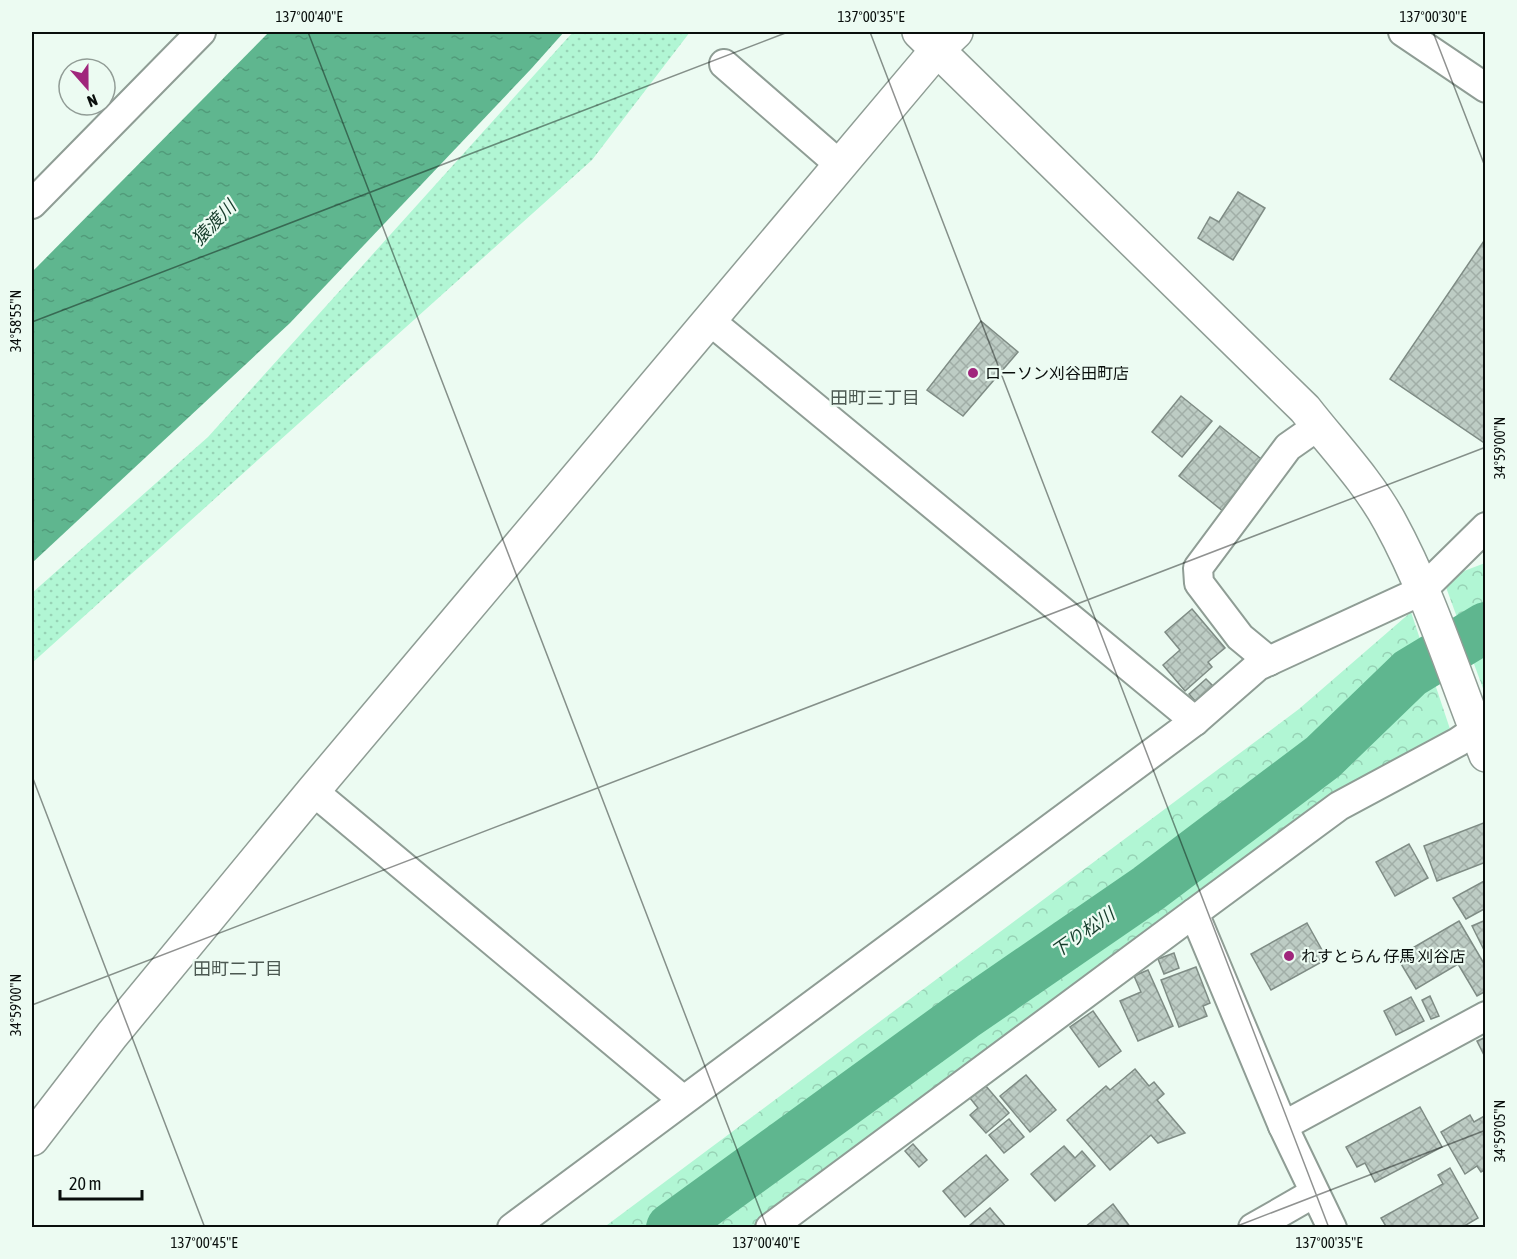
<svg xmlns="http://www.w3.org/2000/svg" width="1517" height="1259" viewBox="0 0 1517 1259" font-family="'Asap Condensed','Noto Sans JP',sans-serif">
  <defs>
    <pattern id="grass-dots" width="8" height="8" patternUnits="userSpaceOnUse" patternTransform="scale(1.5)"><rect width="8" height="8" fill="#b1f6d4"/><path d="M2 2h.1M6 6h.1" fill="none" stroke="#97d2b5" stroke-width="1.8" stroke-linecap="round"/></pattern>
    <pattern id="forest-crowns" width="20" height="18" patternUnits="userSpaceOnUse" patternTransform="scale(1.5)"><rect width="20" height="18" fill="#b1f6d4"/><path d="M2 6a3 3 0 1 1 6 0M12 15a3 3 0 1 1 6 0" fill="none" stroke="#97d2b5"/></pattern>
    <pattern id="water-ripples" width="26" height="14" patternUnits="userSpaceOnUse" patternTransform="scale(1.5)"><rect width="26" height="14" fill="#5fb68f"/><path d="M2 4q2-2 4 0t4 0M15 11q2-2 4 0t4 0" fill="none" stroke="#519b7a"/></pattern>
    <pattern id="building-cross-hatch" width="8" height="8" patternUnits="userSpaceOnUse" patternTransform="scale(1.5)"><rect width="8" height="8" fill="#bdccc4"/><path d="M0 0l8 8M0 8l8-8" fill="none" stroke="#a1aea7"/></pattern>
  </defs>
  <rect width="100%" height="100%" fill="#ecfbf2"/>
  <path fill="url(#grass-dots)" d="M573,32H690L592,160L32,663V593L208,437Z"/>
  <g fill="url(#forest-crowns)">
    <path d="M1485,563V694L1443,579Z"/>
    <path d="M1411,612L1454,741L770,1227L603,1228L1299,709Z"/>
  </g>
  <path fill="url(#water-ripples)" d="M269,32H564L531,69L290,323L32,563V272Z"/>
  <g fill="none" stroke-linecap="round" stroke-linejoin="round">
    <path stroke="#5fb68f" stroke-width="50" d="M671,1228L963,1016L1149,888L1323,757L1410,673L1486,627"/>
  </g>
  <g fill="url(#building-cross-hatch)" stroke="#7f8c85" stroke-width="1.5">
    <path d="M1238,192L1265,208L1233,260L1198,238L1210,217L1219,222Z"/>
    <path d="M1486,238V444L1390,379Z"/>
    <path d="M981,321L1018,352L963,416L927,390Z"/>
    <path d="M1181,396L1212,421L1182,457L1152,432Z"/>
    <path d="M1220,426L1265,462L1224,512L1179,476Z"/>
    <path d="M1192,609L1225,648L1208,662L1212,667L1185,691L1163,665L1180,650L1165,632Z"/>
    <path d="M1206,679L1214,687L1196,702L1189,694Z"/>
    <path d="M1486,822V862L1437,881L1424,846Z"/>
    <path d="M1409,844L1428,878L1395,896L1376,862Z"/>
    <path d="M1486,880V908L1466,919L1453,898Z"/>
    <path d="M1486,920V954L1472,926Z"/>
    <path d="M1459,921L1486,967V991L1477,996L1458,964L1416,989L1397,957Z"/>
    <path d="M1307,923L1327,959L1271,990L1251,954Z"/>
    <path d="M1174,953L1179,968L1164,974L1158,959Z"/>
    <path d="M1196,967L1210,1003L1203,1006L1207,1016L1179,1027L1161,980Z"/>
    <path d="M1148,970L1173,1026L1138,1041L1120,1001L1141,992L1134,976Z"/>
    <path d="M1430,996L1439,1016L1431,1019L1422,1000Z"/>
    <path d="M1411,997L1424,1021L1396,1035L1384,1011Z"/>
    <path d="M1093,1011L1121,1051L1099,1067L1070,1027Z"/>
    <path d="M1486,1037V1059L1477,1041Z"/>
    <path d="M1135,1069L1149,1086L1154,1082L1164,1094L1157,1100L1185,1133L1158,1143L1151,1135L1110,1170L1067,1120L1106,1086L1110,1090Z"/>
    <path d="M1026,1075L1056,1110L1030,1132L1000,1096Z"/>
    <path d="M985,1085L1009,1113L986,1133L970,1115L978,1108L970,1098Z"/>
    <path d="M1420,1107L1442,1147L1375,1182L1365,1163L1357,1167L1346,1147Z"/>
    <path d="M1470,1115L1474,1122L1486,1115V1169L1481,1172L1477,1166L1465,1174L1441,1132Z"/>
    <path d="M1009,1119L1024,1137L1004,1153L989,1135Z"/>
    <path d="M913,1144L927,1160L919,1167L905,1151Z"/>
    <path d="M1064,1146L1075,1158L1082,1151L1095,1166L1055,1201L1031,1174Z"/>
    <path d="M986,1155L1008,1180L965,1217L943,1191Z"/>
    <path d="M1450,1168L1478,1218L1461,1228H1387L1381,1218L1443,1184L1438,1175Z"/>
    <path d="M1113,1204L1131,1228H1084Z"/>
    <path d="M990,1208L1007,1228H970L969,1226Z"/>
  </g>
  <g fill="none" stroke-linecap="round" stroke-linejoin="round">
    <defs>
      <g id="minor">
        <path d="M1403,32L1486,88"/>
        <path d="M724,64L840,165"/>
        <path d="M32,204L201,32"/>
        <path d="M709,320L1195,721"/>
        <path d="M1269,661L1240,637L1199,583L1198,568L1288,447L1318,426"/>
        <path d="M313,791L682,1099"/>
        <path d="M1283,1126L1486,1016"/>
        <path d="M512,1228L1195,721L1258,666L1421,591L1486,527"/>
        <path d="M770,1228L1194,913"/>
        <path d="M1253,1228L1314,1193"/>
        <path d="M1332,1228L1283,1126L1194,913L1339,806L1458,742L1486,723"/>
      </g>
      <g id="tertiary">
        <path d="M919,32L1305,409C1333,445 1368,481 1390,522C1430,595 1455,678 1486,755"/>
        <path d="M32,1139L112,1035L313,791L937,50L956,32"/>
      </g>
    </defs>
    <use href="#minor" stroke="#8f9d95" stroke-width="32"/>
    <use href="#tertiary" stroke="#8f9d95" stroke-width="36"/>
    <use href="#minor" stroke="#fff" stroke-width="28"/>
    <use href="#tertiary" stroke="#fff" stroke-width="33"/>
  </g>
  <path fill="none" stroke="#090e0c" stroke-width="1.5" stroke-opacity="0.45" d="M308,32L767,1228M870,32L1329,1228M1433,32L1486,169M32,322L788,32M32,776L205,1228M32,1005L1486,447M1232,1228L1486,1130"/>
  <g fill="#a0267c" stroke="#ecfbf2" stroke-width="2">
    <circle cx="973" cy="373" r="6"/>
    <circle cx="1289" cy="956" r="6"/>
  </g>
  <g text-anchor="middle" stroke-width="4.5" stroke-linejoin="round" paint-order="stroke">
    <g font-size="16" fill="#090e0c" stroke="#ecfbf2" text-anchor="start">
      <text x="985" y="379">ローソン刈谷田町店</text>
      <text x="1301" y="962">れすとらん 仔馬 刈谷店</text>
    </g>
    <g font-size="18" font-style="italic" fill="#163c2b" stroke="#ecfbf2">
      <text transform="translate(214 223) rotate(-46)" y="6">猿渡川</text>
      <text transform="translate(1083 933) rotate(-35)" y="6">下り松川</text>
    </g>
    <g font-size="18" fill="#4c5952" stroke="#ecfbf2">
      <text x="875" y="404">田町三丁目</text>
      <text x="238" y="975">田町二丁目</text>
    </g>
  </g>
  <rect width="1517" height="1259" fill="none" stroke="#ecfbf2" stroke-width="66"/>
  <g transform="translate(87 87) rotate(159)"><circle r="28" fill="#ecfbf2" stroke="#919c96" stroke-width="1.5"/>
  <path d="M0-4.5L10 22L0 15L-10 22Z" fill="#a0267c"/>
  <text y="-9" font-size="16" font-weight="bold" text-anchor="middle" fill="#090e0c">N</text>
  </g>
  <path d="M60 1190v9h82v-9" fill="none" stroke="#090e0c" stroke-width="3"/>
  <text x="69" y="1190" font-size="18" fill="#090e0c" stroke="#ecfbf2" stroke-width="4.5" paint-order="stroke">20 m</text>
  <rect x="33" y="33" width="1451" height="1193" fill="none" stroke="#090e0c" stroke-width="2"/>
  <g font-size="15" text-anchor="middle" fill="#090e0c">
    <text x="309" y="22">137°00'40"E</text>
    <text x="871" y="22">137°00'35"E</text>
    <text x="1433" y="22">137°00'30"E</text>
    <text transform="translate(16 321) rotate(-90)" y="5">34°58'55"N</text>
    <text transform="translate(1500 448) rotate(-90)" y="5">34°59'00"N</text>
    <text transform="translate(16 1005) rotate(-90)" y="5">34°59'00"N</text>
    <text transform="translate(1500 1131) rotate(-90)" y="5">34°59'05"N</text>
    <text x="204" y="1248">137°00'45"E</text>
    <text x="766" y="1248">137°00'40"E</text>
    <text x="1329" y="1248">137°00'35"E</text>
  </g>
</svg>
